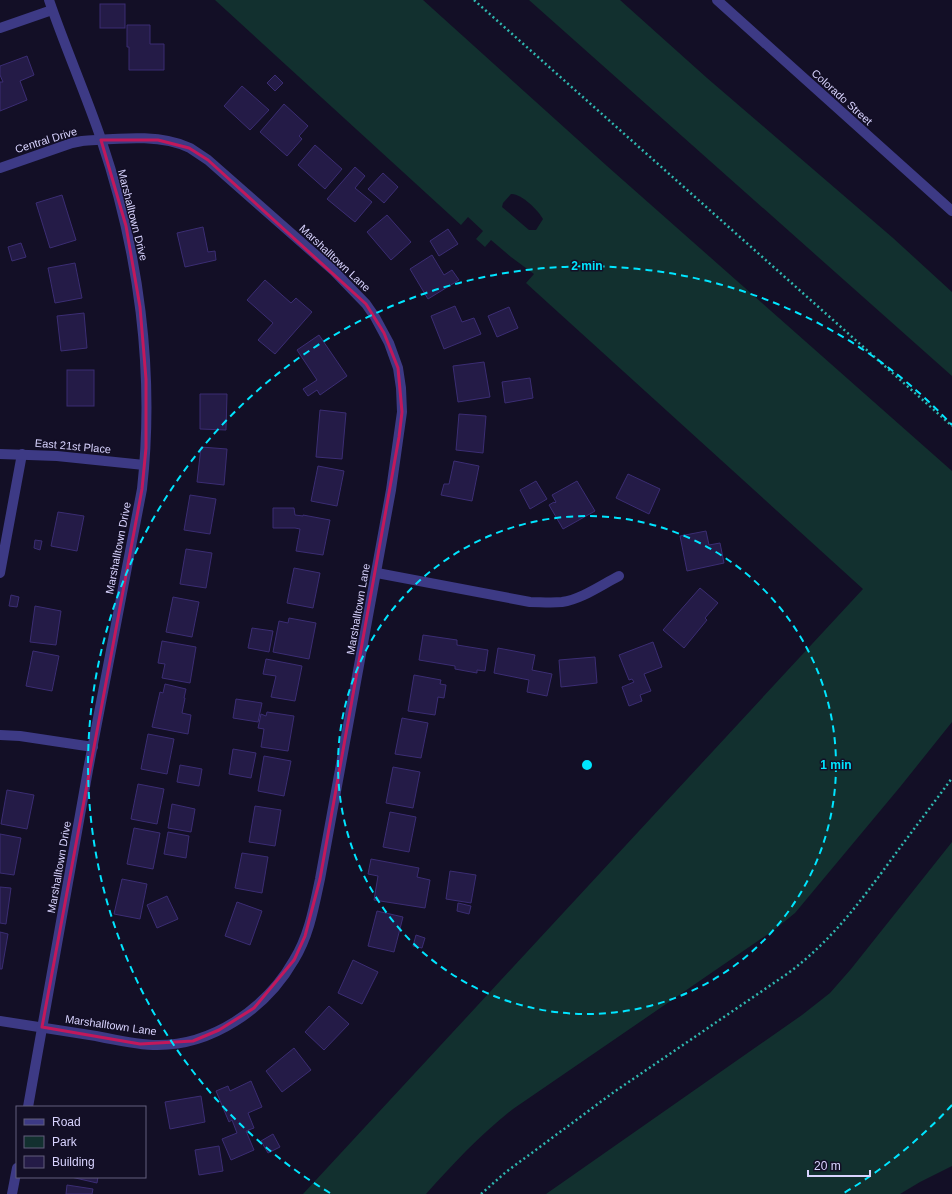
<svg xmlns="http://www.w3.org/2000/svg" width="952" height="1194" viewBox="0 0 952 1194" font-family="Arial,sans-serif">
  <rect width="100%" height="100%" fill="#130f26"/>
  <g fill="#12302f" fill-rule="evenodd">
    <path d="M215,0H423L607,166L952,471V722L900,787L795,913L774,930L513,1109C481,1134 453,1164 426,1194H303L863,589L526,283L534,274L511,257L491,240L485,247L476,239L483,231L468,217L461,225ZM511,194C521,193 539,211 543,219L536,230H529L502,207L503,203Z"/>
    <path d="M529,0H620L707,78L893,238L952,292V376Z"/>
    <path d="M952,842V1166L920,1182L900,1194H546L802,1015L830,993L851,969Z"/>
  </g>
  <g fill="#241b47" stroke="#3b2d73">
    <rect x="100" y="4" width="25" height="24"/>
    <path d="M127,25H150V44H164V70H129V47H127Z"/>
    <path d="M27,56L34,75L20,81L27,100L0,111V82H3L0,75V66Z"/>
    <path d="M275,75L283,83L275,91L267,83Z"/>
    <path d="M242,86L269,110L250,130L224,106Z"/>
    <path d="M284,104L308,126L299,136L302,139L287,156L260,132Z"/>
    <path d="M315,145L342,169L325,189L298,165Z"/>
    <path d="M355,167L365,176L355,188L372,202L355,222L327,199Z"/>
    <path d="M383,173L398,187L384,203L368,189Z"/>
    <path d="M62,195L76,240L50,248L36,203Z"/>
    <path d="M387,215L411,242L391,260L367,232Z"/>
    <path d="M203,227L208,252L215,251L216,260L185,267L177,233Z"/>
    <path d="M448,229L458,244L439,256L430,241Z"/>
    <path d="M21,243L26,257L12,261L8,247Z"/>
    <path d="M432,255L444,275L452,270L459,280L428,299L410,269Z"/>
    <path d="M75,263L82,298L55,303L48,268Z"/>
    <path d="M265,280L291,303L296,298L312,312L275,354L258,340L273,323L247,300Z"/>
    <path d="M455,306L462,322L474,318L481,334L444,349L431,316Z"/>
    <path d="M509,307L518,328L497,337L488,316Z"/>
    <path d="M84,313L87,348L61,351L57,316Z"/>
    <path d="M319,335L347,376L320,395L317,390L308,396L303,389L317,380L297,350Z"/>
    <path d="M484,362L490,397L458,402L453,366Z"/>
    <rect x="67" y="370" width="27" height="36"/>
    <path d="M530,378L533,398L505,403L502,382Z"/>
    <path d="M200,394H227L226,430L200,429Z"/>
    <path d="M320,410L346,413L342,459L316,457Z"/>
    <path d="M459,414L486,416L483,453L456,450Z"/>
    <path d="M201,447L227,449L224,485L197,482Z"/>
    <path d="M454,461L479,466L472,501L441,495L444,484H449Z"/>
    <path d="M318,466L344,471L337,506L311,501Z"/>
    <path d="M628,474L660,489L649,514L616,498Z"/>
    <path d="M536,481L547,499L530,509L520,490Z"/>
    <path d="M577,481L595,511L563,529L549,505L554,502L555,503L556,502L552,495Z"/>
    <path d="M190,495L216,499L210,534L184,530Z"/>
    <path d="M273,508H294L295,515L303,516V515L330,520L323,555L296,551L300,529L295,528H273Z"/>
    <path d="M58,512L84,516L77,551L51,546Z"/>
    <path d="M706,531L709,545L720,543L724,563L687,571L680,536Z"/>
    <path d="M35,540L42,541L40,550L34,548Z"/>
    <path d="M186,549L212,553L206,588L180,584Z"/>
    <path d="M294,568L320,573L313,608L287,603Z"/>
    <path d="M700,588L718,603L705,618L707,620L684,648L663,630Z"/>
    <path d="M11,595L19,597L17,607L9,606Z"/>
    <path d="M173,597L199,602L192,637L166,632Z"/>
    <path d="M35,606L61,611L56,645L30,642Z"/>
    <path d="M289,618L316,623L309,659L273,652L279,621L288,623Z"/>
    <path d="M252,628L273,631L269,652L248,648Z"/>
    <path d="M423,635L457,640V645L488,650L485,671L477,670V673L455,669V666L419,660Z"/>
    <path d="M162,641L196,647L190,683L162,678L165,664L158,663Z"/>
    <path d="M653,642L662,667L644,674L651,691L640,695L642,701L629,706L622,687L634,682L632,679L629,680L619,655Z"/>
    <path d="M498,648L535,655L532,670L552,674L547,696L527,692L529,680L494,673Z"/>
    <path d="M33,651L59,656L52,691L26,686Z"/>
    <path d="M595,657L597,683L561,687L559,660Z"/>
    <path d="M266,659L302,666L295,701L271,697L276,676L263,674Z"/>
    <path d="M414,675L441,680L440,684L446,685L444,698L438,697L435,715L408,711Z"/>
    <path d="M165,684L186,689L184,698H185L182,713L191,715L188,734L152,727L160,692L163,693Z"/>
    <path d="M236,699L262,703L258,722L233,718Z"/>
    <path d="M267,712L294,716L288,751L261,747L264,729L258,728L261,714L266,716Z"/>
    <path d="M402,718L428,723L421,758L395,754Z"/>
    <path d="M148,734L174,739L167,774L141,769Z"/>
    <path d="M233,749L256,753L251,778L229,774Z"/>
    <path d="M264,756L291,761L284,796L258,791Z"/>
    <path d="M180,765L202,769L199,786L177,782Z"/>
    <path d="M393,767L420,772L413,808L386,803Z"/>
    <path d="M138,784L164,789L157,824L131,819Z"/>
    <path d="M7,790L34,795L27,829L1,824Z"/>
    <path d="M172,804L195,809L191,832L168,828Z"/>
    <path d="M255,806L281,810L275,846L249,842Z"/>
    <path d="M390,812L416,817L409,852L383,847Z"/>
    <path d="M134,828L160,833L153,869L127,864Z"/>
    <path d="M168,832L189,836L186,858L164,854Z"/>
    <path d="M0,834L21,838L14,875L0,873Z"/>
    <path d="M242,853L268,857L262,893L235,888Z"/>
    <path d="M371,859L419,868L417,877L430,880L425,908L374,900L378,876L368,874Z"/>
    <path d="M450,871L476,875L471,903L446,899Z"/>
    <path d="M122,879L147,884L140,919L114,914Z"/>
    <path d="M0,887L11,888L6,924L0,923Z"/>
    <path d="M167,896L178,919L157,928L147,905Z"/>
    <path d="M237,902L262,911L250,945L225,936Z"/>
    <path d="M458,903L471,906L469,914L457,911Z"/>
    <path d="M377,911L403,917L394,952L368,946Z"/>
    <path d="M0,932L8,934L2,969H0Z"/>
    <path d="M416,935L425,938L422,948L413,946Z"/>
    <path d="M353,960L378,972L362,1004L338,993Z"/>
    <path d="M329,1006L349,1024L324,1050L305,1032Z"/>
    <path d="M294,1048L311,1070L282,1092L266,1071Z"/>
    <path d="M251,1081L262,1107L248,1113L254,1128L246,1131L254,1150L231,1160L222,1139L237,1133L232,1120L229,1122L216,1091L228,1086L230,1091Z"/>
    <path d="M201,1096L205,1122L170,1129L165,1102Z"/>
    <path d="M273,1134L280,1147L268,1153L261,1141Z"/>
    <path d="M219,1146L223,1171L199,1175L195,1150Z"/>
    <path d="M71,1177H98L97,1183Z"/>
    <path d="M67,1185L93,1189L92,1194H66Z"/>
  </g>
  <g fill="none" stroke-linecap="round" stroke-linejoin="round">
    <g stroke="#2fb8b0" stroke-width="2.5" stroke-dasharray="2 3" stroke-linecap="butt">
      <path d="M474,0L952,426"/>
      <path d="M481,1194L506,1172L614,1092L787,974C830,942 857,906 888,864C909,835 931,807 952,778"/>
    </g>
    <g stroke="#3d3a85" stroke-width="10">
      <path d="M0,28L52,10"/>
      <path d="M0,573L22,454"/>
    </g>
    <g stroke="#3d3a85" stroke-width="10">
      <path d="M717,0L952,211"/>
      <path d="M0,168L72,143L82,141C115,139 159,133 190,148C196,152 202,156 208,160L334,271L366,304L375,317L389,343L398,368L401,388L402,412L391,490L320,879C314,907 309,936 294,960C266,1009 211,1047 153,1045C134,1044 115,1040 96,1036C64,1031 32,1026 0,1021"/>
      <path d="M0,454L57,456L144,465"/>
      <path d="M377,573L530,602C540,602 551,603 562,602C582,599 601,585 619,576"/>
      <path d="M0,735L20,736L93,747"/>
      <path d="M28,1107L88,770L142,489C155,372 139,251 101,139C85,92 65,47 49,0"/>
      <path d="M12,1194L17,1168"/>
    </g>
  </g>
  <path fill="none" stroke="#c2185b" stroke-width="3" stroke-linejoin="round" d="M101,140H158L189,148L208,160L366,304L384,333L398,368L402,412L399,437L320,879L305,936L294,960L254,1008L219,1030L193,1041L140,1044L42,1027L142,489L146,448V379L140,307L126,226Z"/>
  <g fill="none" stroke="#00e5ff" stroke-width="2" stroke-dasharray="7 5">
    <circle cx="587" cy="765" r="249"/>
    <path d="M952 1105A499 499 0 0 1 844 1193M330 1193A499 499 0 1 1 952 425"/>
  </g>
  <g text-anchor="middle" stroke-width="3" stroke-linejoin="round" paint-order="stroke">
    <g font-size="11" fill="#d9d4ff" stroke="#130f26">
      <text transform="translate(842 97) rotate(42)" y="4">Colorado Street</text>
      <text transform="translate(46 140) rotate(-17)" y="4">Central Drive</text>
      <text transform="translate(133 215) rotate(76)" y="4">Marshalltown Drive</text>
      <text transform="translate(335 258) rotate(43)" y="4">Marshalltown Lane</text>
      <text transform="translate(73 446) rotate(5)" y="4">East 21st Place</text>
      <text transform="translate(118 548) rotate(-79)" y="4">Marshalltown Drive</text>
      <text transform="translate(358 609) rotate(-80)" y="4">Marshalltown Lane</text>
      <text transform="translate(59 867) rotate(-80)" y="4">Marshalltown Drive</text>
      <text transform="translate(111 1025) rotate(8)" y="4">Marshalltown Lane</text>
    </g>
  </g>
  <circle cx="587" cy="765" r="6" fill="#00e5ff" stroke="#130f26" stroke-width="2"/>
  <g font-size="12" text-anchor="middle" font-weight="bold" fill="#00e5ff" stroke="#130f26" stroke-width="3" stroke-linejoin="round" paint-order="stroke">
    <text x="587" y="270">2 min</text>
    <text x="836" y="769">1 min</text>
  </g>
  <rect x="16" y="1106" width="130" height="72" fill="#130f26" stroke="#625e7d"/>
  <rect x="24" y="1119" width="20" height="6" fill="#3d3a85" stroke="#625e7d"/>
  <text x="52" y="1126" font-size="12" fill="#d9d4ff">Road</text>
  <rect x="24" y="1136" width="20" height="12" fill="#12302f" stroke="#625e7d"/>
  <text x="52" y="1146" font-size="12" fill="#d9d4ff">Park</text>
  <rect x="24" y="1156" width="20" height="12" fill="#241b47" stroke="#625e7d"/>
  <text x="52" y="1166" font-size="12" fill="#d9d4ff">Building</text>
  <path d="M808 1170v6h62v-6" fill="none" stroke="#d9d4ff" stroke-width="2"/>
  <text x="814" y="1170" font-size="12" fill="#d9d4ff" stroke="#130f26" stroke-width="3" paint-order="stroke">20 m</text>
</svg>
